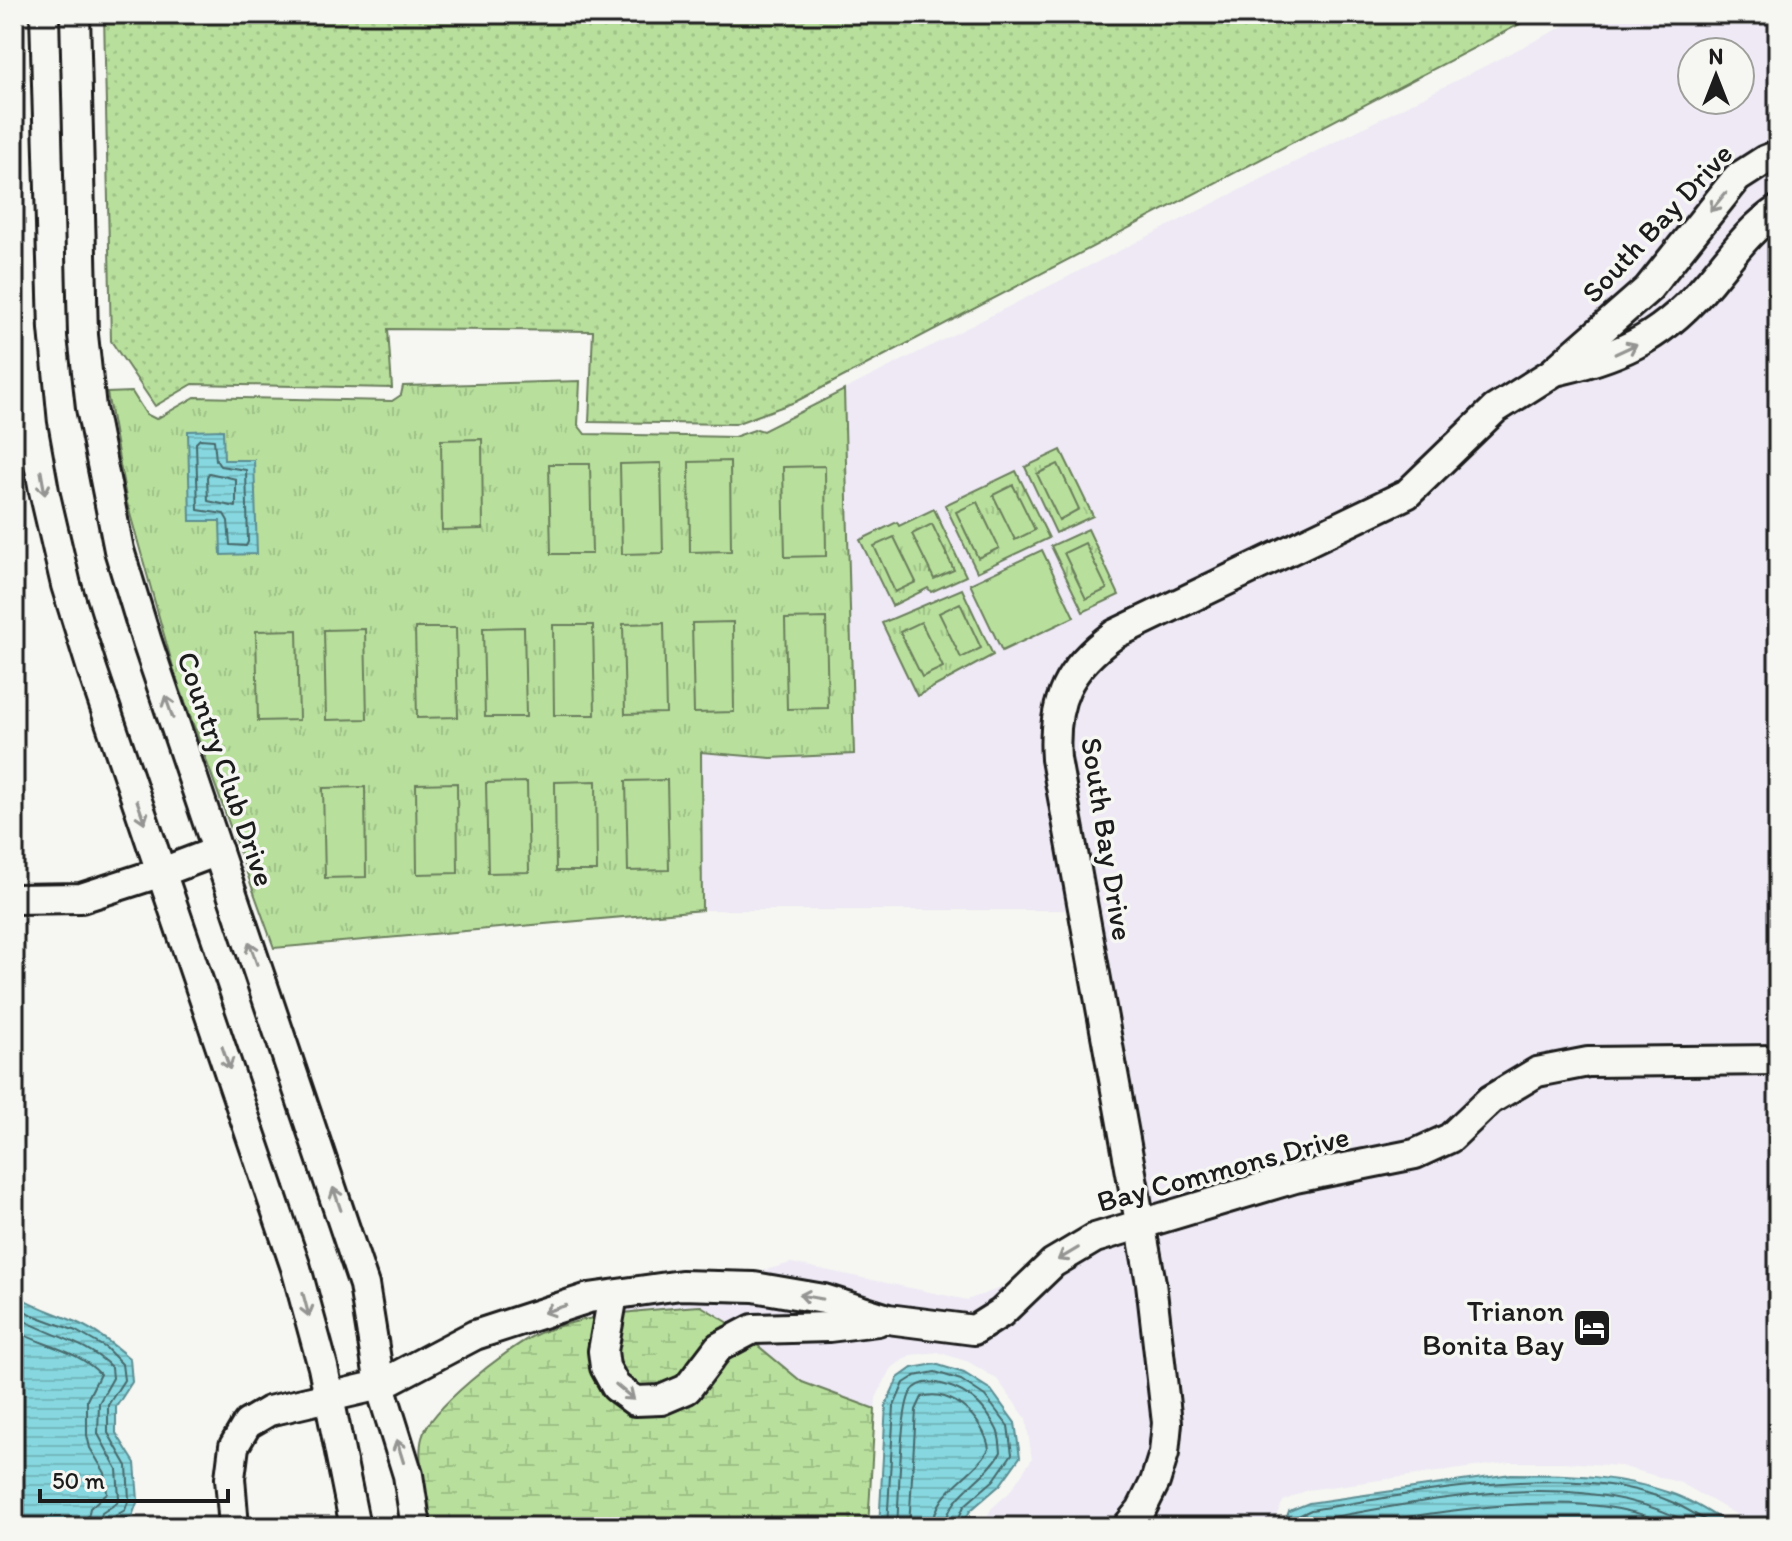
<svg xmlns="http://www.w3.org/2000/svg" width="1792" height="1541" viewBox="0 0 1792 1541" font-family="Itim,sans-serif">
  <defs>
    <pattern id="grass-dots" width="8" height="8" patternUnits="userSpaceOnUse" patternTransform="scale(2)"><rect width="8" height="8" fill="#b8e09c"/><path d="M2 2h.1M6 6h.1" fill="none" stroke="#9ec086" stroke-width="1.8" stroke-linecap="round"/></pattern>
    <pattern id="wetland-marsh" width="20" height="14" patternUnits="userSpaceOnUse" patternTransform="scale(2)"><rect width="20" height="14" fill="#b8e09c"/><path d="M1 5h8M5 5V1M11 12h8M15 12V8" fill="none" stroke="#9ec086"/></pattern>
    <pattern id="park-tufts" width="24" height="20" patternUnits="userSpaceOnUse" patternTransform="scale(2)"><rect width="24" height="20" fill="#b8e09c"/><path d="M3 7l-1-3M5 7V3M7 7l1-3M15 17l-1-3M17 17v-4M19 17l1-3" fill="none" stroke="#9ec086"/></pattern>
    <pattern id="water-rules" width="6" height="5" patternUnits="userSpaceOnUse" patternTransform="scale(2)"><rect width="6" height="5" fill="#86d7df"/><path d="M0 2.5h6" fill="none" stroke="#73b8bf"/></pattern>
  </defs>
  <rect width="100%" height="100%" fill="#f6f6f2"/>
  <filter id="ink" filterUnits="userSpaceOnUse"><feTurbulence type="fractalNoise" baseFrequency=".0125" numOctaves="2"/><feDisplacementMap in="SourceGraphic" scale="16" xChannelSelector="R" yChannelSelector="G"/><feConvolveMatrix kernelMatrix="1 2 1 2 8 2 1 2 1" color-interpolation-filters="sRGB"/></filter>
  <g filter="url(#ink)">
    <path fill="#eee9f5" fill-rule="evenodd" d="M1588,14H1778V1527H1759L1681,1483L1621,1466L1564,1462H1510L1307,1490L1283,1501L1271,1527H981L992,1508L1009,1493L1032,1459L1026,1418L997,1379L969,1362L938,1352L910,1355L890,1369L876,1398L875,1409L802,1382L734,1326L701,1306L654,1309L588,1320L791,1263L967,1300L1144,1238L1083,910H702L701,752L771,758L854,753L844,390ZM1692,52H1740V100H1692Z"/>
    <path fill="url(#grass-dots)" stroke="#6a7e5c" stroke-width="2" d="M104,14H1539L795,402L735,424L589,422L593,331L388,329L392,388L193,384L155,406L111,341Z"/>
    <path fill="url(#wetland-marsh)" stroke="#6a7e5c" stroke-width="2" d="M701,1306L734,1326L802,1382L875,1409L868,1527H435C425,1510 417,1457 422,1438C429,1409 507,1349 533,1336C577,1315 653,1309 701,1306Z"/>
    <g fill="url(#park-tufts)" stroke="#6a7e5c" stroke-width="2">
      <path d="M580,381L578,425L585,434L734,437L757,429L763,431L844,390L854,754L771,758L701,752L702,910L274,948L175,674L127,503L107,393L132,392L146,414L156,419L195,397L392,401L401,395L403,386Z"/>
      <path d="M1061,450L1093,516L1056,533L1025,467Z"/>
      <path d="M1016,471L1049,538L977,572L945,505Z"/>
      <path d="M934,509L966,576L931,592L928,588L892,606L860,540L897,522L899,526Z"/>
      <path d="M1088,529L1119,595L1083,612L1051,546Z"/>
      <path d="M962,589L993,655L917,696L882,623Z"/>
    </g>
    <g fill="#b8e09c" stroke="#6a7e5c" stroke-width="2">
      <path d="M482,439L483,529L442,530L441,440Z"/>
      <path d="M730,461L731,551L690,552L689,462Z"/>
      <path d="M661,463L663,553L622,554L620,464Z"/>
      <path d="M549,464H590L592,554H551Z"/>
      <path d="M1058,464L1079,509L1059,520L1037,474Z"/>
      <path d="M825,466L826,556L785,557L783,467Z"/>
      <path d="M1013,485L1035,530L1015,540L993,495Z"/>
      <path d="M977,502L999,548L978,558L956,512Z"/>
      <path d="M932,524L954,570L934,579L912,534Z"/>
      <path d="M894,537L916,582L895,592L874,546Z"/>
      <path d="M1085,543L1107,589L1086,599L1064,553Z"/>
      <path d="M1042,550L1074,617L1002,651L970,584Z"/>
      <path d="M960,603L981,648L961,658L939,613Z"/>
      <path d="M826,618L828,708L787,709L785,619Z"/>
      <path d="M733,622L734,712L694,713L692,623Z"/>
      <path d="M921,622L943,667L922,677L900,632Z"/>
      <path d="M664,623L666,713L625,714L623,624Z"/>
      <path d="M553,625H593L595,715H554Z"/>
      <path d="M524,627L526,717H485L483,628Z"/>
      <path d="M415,628H456L458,717L417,718Z"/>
      <path d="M365,629L367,719L326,720L324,630Z"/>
      <path d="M297,630L299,720L258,721L256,631Z"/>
      <path d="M667,780L669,870L628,871L626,781Z"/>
      <path d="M596,781L597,871H556L555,782Z"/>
      <path d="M527,782L529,872L488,873L486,783Z"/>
      <path d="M457,783L458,873L417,874L416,784Z"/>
      <path d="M365,787L366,877L325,878L323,788Z"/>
    </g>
    <g fill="url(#water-rules)" stroke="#5c8c91" stroke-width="2">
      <path d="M223,430L224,460H254L257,554L221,555L220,521H190L188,431Z"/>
      <path d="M14,1294C35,1307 56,1313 78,1323C98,1332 114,1345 130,1359L132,1382L116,1407V1433L135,1463L138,1500L132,1516L109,1527H14Z"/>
      <path d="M935,1364L964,1373L991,1390L1015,1423L1020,1457L1000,1485L970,1511L961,1527H879L886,1404L898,1378L912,1368Z"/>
      <path d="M1511,1474C1567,1474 1620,1475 1673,1494C1694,1501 1714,1516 1734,1527H1283L1289,1511L1309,1503Z"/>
    </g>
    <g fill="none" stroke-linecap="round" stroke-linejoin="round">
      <g stroke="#46676a" stroke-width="2">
        <path d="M200,439L214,440L216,460L220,466L246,470L248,542L246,546L230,545L228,521L224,514L198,510L196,443Z"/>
        <path d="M209,473L236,479V507L208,501L207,477Z"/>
        <path d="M14,1304L30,1314L76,1331L106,1348L122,1364L124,1380L108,1405V1433L127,1466L129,1499L125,1510L110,1519L108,1527"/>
        <path d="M14,1315C46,1335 85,1340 112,1368L113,1378L99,1403L98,1434L117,1469L119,1498L117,1503L102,1513L98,1527"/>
        <path d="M14,1330C42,1346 77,1349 100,1374L87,1400V1435L90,1448L105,1473L107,1493L90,1508L86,1527"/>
        <path d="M887,1527L894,1406L904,1383L915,1376L935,1372L961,1380L985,1396L1008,1426L1012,1454L994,1480L964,1506L955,1527"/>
        <path d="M897,1527C899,1501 900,1409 911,1392C926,1371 963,1390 978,1403C984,1409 992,1420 996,1428C1000,1434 1000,1444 1001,1452C986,1480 947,1495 945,1527"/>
        <path d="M909,1527L916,1410L922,1397C952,1387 985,1421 989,1449C973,1478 934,1490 933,1527"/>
        <path d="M1292,1527L1296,1517L1311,1510C1414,1494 1577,1458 1674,1503C1689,1510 1703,1519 1717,1527"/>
        <path d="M1303,1527L1314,1520C1437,1500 1581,1463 1697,1527"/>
        <path d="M1346,1527C1435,1513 1591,1482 1672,1527"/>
      </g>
      <defs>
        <g id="minor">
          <path d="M14,14L23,330L32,424L44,491L66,585L92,669L296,1268L323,1367L355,1527"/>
          <path d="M75,14L83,335L91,408L119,550L147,642L364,1285L380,1385L408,1475L416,1527"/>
          <path d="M1560,370C1627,354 1665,335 1710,281C1731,256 1750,228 1778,210"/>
          <path d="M14,899L81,898L162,872L218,851"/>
          <path d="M613,1295L603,1351L605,1367L616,1387L635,1401L661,1400L687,1389L719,1347L753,1329L829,1327L878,1321"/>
          <path d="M234,1527L230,1478L234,1446L247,1424L269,1411L380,1385L475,1335L589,1298L681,1285L754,1287L824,1299L888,1319L974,1330L1001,1313L1053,1263L1095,1238L1295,1178L1415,1154L1450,1138L1490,1100L1537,1072L1588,1062L1778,1060"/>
          <path d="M1127,1527L1141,1510L1155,1482L1164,1453L1167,1423L1151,1283L1056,759C1052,701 1067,669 1115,634L1407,494L1495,409L1552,373L1648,289L1737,178L1765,160L1778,155"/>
        </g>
      </defs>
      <use href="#minor" stroke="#1c1c1c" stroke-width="34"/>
      <use href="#minor" stroke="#f6f6f2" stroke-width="28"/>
    </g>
    <defs><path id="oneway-shaft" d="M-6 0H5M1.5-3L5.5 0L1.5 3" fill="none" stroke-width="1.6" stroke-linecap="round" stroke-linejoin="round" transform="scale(2)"/></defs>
    <g stroke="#949492">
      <use href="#oneway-shaft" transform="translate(1718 202) rotate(130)"/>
      <use href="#oneway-shaft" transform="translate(1626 349) rotate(-25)"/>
      <use href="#oneway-shaft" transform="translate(43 483) rotate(80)"/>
      <use href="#oneway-shaft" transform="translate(169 707) rotate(-109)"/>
      <use href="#oneway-shaft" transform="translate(141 812) rotate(71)"/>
      <use href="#oneway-shaft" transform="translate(253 953) rotate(-109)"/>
      <use href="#oneway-shaft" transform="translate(226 1058) rotate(71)"/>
      <use href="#oneway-shaft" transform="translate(337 1199) rotate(-109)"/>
      <use href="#oneway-shaft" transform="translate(1068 1254) rotate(149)"/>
      <use href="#oneway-shaft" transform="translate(811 1297) rotate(-170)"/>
      <use href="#oneway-shaft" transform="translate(306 1305) rotate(75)"/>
      <use href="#oneway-shaft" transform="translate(555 1309) rotate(162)"/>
      <use href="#oneway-shaft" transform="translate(625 1392) rotate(40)"/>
      <use href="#oneway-shaft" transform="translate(400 1451) rotate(-107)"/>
    </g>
  </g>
  <defs>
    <symbol id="hotel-square" viewBox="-11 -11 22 22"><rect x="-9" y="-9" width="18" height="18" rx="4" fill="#1c1c1c" stroke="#f6f6f2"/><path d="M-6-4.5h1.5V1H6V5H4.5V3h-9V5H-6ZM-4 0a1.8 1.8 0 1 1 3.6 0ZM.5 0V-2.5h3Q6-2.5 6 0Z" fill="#fff"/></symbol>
  </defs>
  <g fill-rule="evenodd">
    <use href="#hotel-square" x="1570" y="1306" width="44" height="44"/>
  </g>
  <g text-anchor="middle" stroke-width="7" stroke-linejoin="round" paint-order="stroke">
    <g font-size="30" fill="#1c1c1c" stroke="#f6f6f2">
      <text transform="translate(1657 223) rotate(-47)" y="10">South Bay Drive</text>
      <text transform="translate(226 769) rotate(71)" y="10">Country Club Drive</text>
      <text transform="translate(1107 839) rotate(81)" y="10">South Bay Drive</text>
      <text transform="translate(1223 1169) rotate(-15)" y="10">Bay Commons Drive</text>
    </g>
    <g font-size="30" fill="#1c1c1c" stroke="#f6f6f2" text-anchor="end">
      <text x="1564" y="1321">Trianon<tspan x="1564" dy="34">Bonita Bay</tspan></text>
    </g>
  </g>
  <rect width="1792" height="1541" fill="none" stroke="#f6f6f2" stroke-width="48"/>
  <rect x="24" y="24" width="1744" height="1493" fill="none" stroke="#1c1c1c" stroke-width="3" filter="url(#ink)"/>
  <g transform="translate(1716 76)"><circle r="38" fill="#f6f6f2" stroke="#9f9f9c" stroke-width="2"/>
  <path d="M0-6L14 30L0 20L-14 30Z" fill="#1c1c1c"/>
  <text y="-12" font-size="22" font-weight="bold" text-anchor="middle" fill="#1c1c1c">N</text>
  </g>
  <path d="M40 1489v12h188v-12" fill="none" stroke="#1c1c1c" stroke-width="4"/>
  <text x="52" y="1489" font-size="24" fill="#1c1c1c" stroke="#f6f6f2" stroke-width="6" paint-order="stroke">50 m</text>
</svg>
